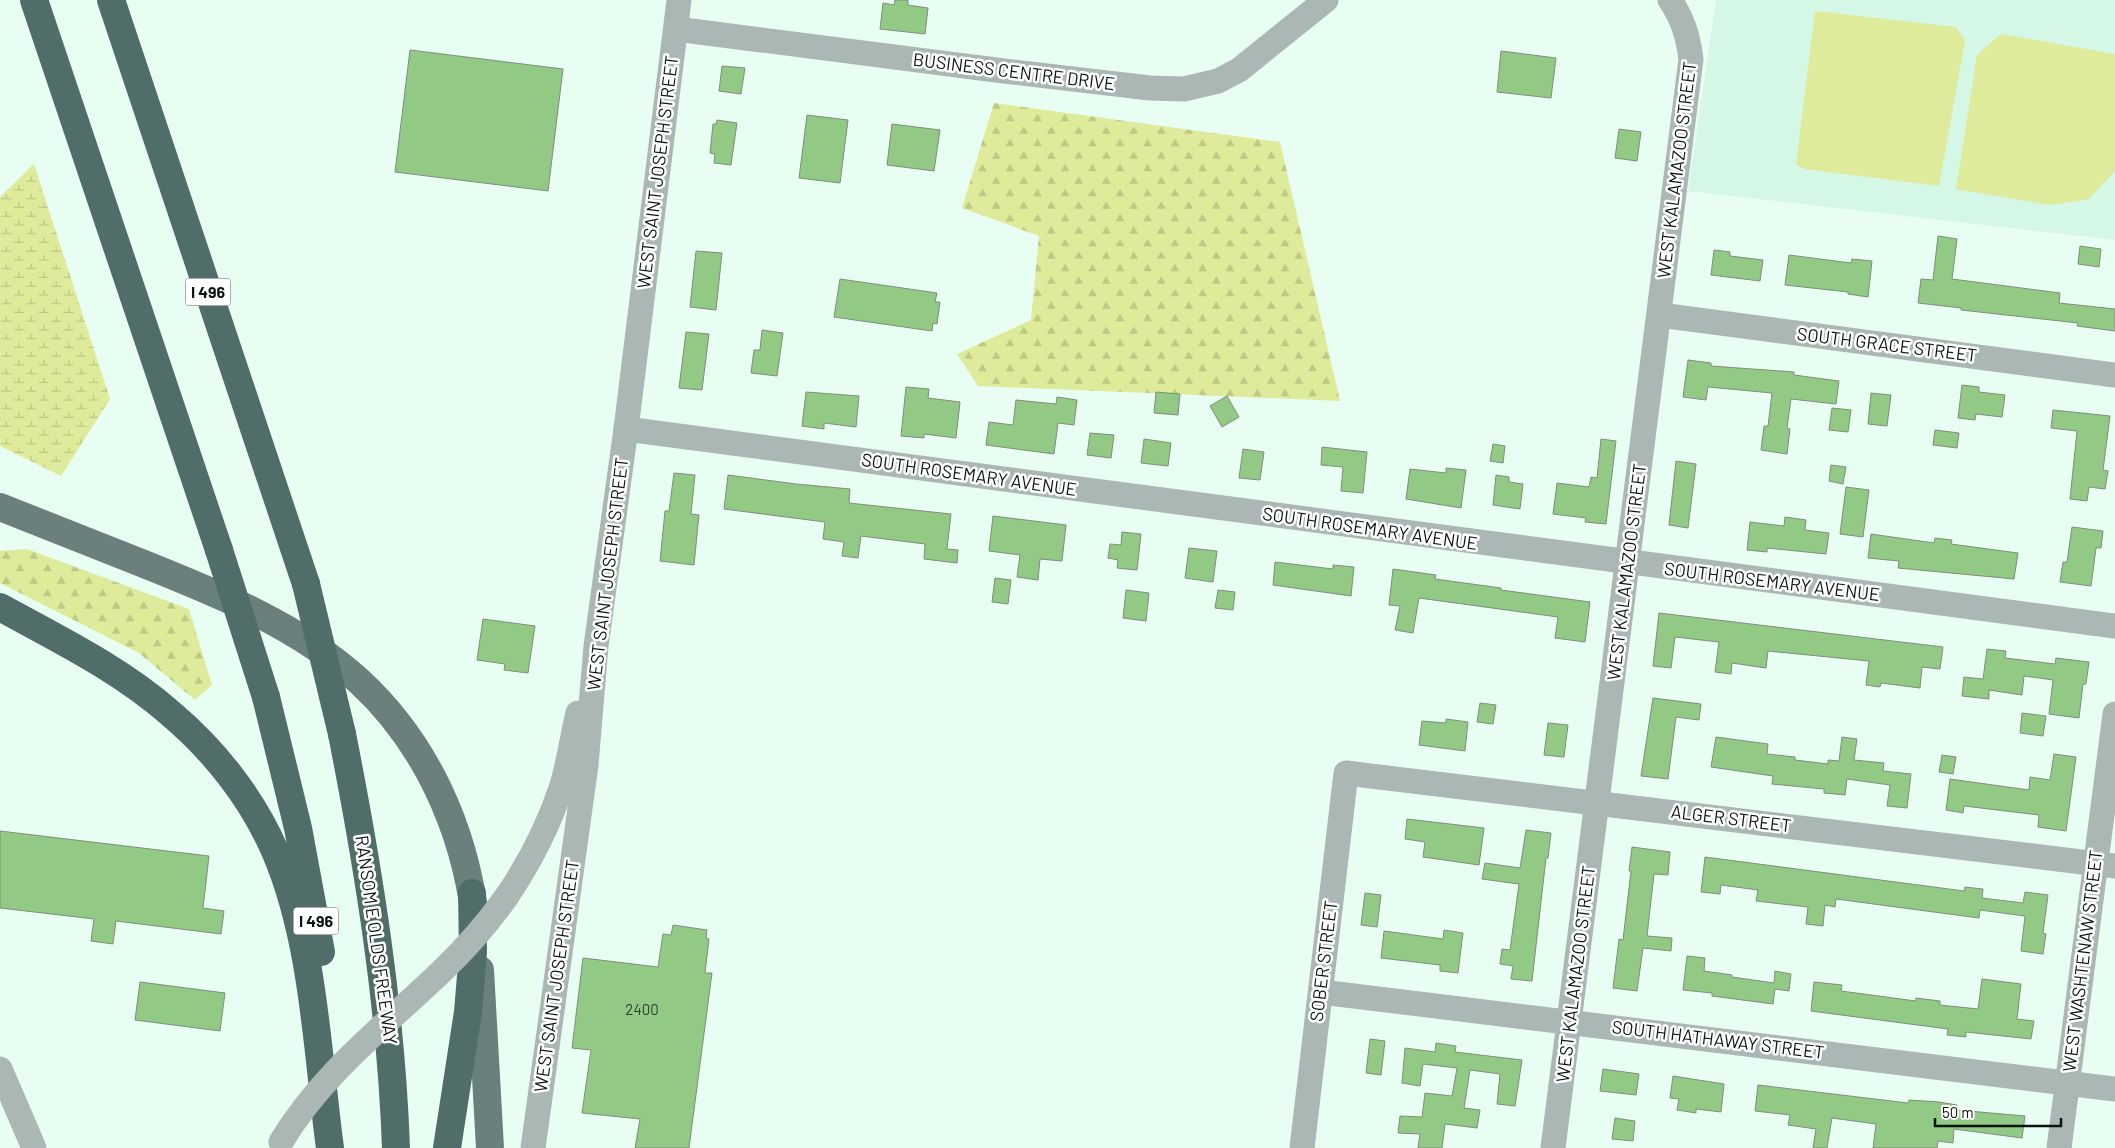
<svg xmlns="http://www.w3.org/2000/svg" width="2115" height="1148" viewBox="0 0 2115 1148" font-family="Barlow,sans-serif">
  <defs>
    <pattern id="forest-firs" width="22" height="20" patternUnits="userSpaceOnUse" patternTransform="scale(1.25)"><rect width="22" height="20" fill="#deeb9b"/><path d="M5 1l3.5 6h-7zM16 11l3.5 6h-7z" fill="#bdc984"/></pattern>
    <pattern id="wetland-marsh" width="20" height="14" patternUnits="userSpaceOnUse" patternTransform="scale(1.25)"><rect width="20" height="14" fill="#deeb9b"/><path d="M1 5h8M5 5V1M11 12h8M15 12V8" fill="none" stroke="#bdc984"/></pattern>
  </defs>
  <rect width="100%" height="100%" fill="#e9fef3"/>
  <path fill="#d5f7e6" d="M1716,0H2115V240L1688,191Z"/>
  <g fill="url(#forest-firs)">
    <path d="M994,103L1280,142L1340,401L978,386L957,354L1031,320L1039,236L962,208Z"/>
    <path d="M27,549L189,609L212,685L195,700L139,653L0,583V551Z"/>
  </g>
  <path fill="url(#wetland-marsh)" d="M34,164L110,399L61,476L0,446V197Z"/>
  <g fill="#deeb9b">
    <path d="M1815,11L1956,27L1965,41L1939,186L1804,169L1796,164Z"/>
    <path d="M2001,34L2115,54V171L2089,199L2051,205L1956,189L1977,55Z"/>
  </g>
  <g fill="#92c985" stroke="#7f8e7c">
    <path d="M895,0H908V5L928,8L925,34L880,29L883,3L894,5Z"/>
    <path d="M410,50L563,69L548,191L395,172Z"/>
    <path d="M1501,51L1556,58L1551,98L1497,92Z"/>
    <path d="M722,66L745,68L741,94L719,91Z"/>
    <path d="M807,115L848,120L840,183L799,178Z"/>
    <path d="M717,120L737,123L731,165L714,163L715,154L710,153L713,124H716Z"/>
    <path d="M892,124L940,130L934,171L887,165Z"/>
    <path d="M1619,129L1641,132L1637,161L1615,158Z"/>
    <path d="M1938,236L1957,239L1952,279L2060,293L2059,303L2115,309V331L2077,326L2078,323L1961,310V308L1918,303L1921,279L1933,280Z"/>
    <path d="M2080,246L2101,249L2099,267L2078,264Z"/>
    <path d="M1714,250L1730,252V256L1763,260L1760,281L1711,275Z"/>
    <path d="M696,251L722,253L716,310L690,307Z"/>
    <path d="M1789,255L1851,263L1852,259L1872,261L1868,297L1848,294V292L1785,285Z"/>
    <path d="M840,279L937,293L935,302H940L937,324L933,323L932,331L834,317Z"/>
    <path d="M762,330L783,333L777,376L751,373L754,350H760Z"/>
    <path d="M686,332L709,334L702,390L679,388Z"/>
    <path d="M1688,360L1711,363V366L1794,372V375L1839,381L1836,404L1791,399L1787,428L1790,429L1787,454L1761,450L1764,426H1768L1772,393L1708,387L1706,400L1683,397Z"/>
    <path d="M1962,385L1979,387V392L2005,395L2002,417L1976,414L1975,420L1958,418Z"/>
    <path d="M906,387L929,389L928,398L960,402L956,438L924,434V438L901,436Z"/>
    <path d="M806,392L859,396L856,427L824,423V429L802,426Z"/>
    <path d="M1156,392L1180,394L1178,415L1154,413Z"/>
    <path d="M1871,393L1891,395L1887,426L1868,424Z"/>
    <path d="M1227,396L1239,417L1222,427L1210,406Z"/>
    <path d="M1057,397L1077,400L1074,425L1058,423L1054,454L986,445L989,422L1013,425L1016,400L1056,404Z"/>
    <path d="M1832,408L1851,410L1848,432L1829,430Z"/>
    <path d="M2053,410L2110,416L2103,470L2108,471L2105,489L2089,487L2087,501L2070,499L2077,431L2051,428Z"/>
    <path d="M1935,430L1959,433L1957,448L1933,445Z"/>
    <path d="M1090,433L1114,435L1111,458L1087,455Z"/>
    <path d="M1144,439L1171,443L1168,466L1141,463Z"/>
    <path d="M1601,439L1616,441L1606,524L1585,522L1586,518L1553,514L1557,483L1589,487L1591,477L1597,478Z"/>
    <path d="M1493,444L1505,446L1503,463L1490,461Z"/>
    <path d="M1322,447L1367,452L1363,493L1341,491L1343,467L1321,465Z"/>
    <path d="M1243,449L1264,452L1260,480L1239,478Z"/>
    <path d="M1676,461L1696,464L1688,528L1669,525Z"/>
    <path d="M1831,465L1846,467L1843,484L1829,481Z"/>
    <path d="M1446,468L1466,470L1461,508L1406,499L1410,469L1446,473Z"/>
    <path d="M674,473L695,475L691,514L699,515L694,565L660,561L665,511H669Z"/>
    <path d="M728,475L796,484L850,489L849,503L951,514L947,549L958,550L957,563L924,559L925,544L861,536L858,558L842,556L844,542L823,539L825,522L724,509Z"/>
    <path d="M1496,475L1509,477V482L1523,484L1520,509L1493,505Z"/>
    <path d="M1846,487L1869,490L1863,537L1840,534Z"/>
    <path d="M993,516L1066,525L1062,561L1040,559L1038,580L1017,577L1020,555L989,551Z"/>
    <path d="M1785,517L1806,520L1805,530L1829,533L1826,554L1767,548V552L1747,550L1750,522L1784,526Z"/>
    <path d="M2072,527L2103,531L2101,548H2096L2091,586L2060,582L2063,562H2067Z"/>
    <path d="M1122,532L1141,534L1137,570L1117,568L1118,560L1108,558L1110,544L1121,545Z"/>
    <path d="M1871,534L1934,543L1935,538L1952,540L1951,544L2018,553L2014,579L1898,568L1899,561L1868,558Z"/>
    <path d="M1189,548L1217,551L1213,582L1185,578Z"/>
    <path d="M1275,562L1333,569V565L1354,567L1351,596L1273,585Z"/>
    <path d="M1393,569L1436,575L1435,579L1501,588V590L1590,602L1585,642L1555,638L1558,617L1419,598L1413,633L1395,630L1400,606L1389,605Z"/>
    <path d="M995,578L1011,580L1008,604L992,602Z"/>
    <path d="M1126,590L1149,593L1146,621L1123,618Z"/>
    <path d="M1218,590L1235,592L1233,610L1215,608Z"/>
    <path d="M1659,613L1943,647L1940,669L1922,667L1920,688L1881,683L1880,687L1866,685L1869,661L1768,651L1766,668L1732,663L1731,674L1715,672L1719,642L1675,637L1671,668L1653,666Z"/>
    <path d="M483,619L535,626L528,673L504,670L505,664L477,660Z"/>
    <path d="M1987,649L2006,651L2005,658L2055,664L2056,658L2089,662L2086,684H2083L2079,718L2049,714L2053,680L2024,676L2022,695L1989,690V699L1962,696L1964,677L1983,679Z"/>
    <path d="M1653,698L1701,704L1699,720L1676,717L1668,779L1641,776Z"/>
    <path d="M1480,703L1496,705L1493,724L1477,722Z"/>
    <path d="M2022,713L2046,716L2043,736L2020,733Z"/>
    <path d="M1446,719L1468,722L1465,751L1419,745L1422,721L1446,723Z"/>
    <path d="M1548,723L1568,725L1564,757L1544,755Z"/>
    <path d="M1716,737L1768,744L1767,754L1795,757V760L1828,764V760L1839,761L1842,737L1857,739L1854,760L1884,763L1883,771L1911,774L1907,808L1887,806L1890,785L1847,779L1845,795L1824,793V789L1772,784L1773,776L1711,767Z"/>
    <path d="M2054,754L2076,757L2066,831L2038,827L2039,815L1964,806L1963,813L1946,810L1950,779L2029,790L2030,777L2050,780Z"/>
    <path d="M1942,755L1956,757L1953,774L1939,772Z"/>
    <path d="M1407,819L1484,828L1479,865L1423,857L1425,842L1405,839Z"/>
    <path d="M1526,830L1551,833L1548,858H1546L1532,981L1511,979L1513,966L1500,964L1502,949L1510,950L1519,884L1482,879L1485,863L1520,868Z"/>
    <path d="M0,831L209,856L203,908L224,911L221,934L116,921L113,944L91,941L94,919L0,908Z"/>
    <path d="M1632,847L1670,852L1668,875L1654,874L1647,936L1672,938L1671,951L1643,948L1637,991L1613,988L1619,939L1623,940L1631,871H1629Z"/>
    <path d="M1705,857L1964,891L1965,887L1983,889L1982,898L2023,903L2025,892L2048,895L2043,933L2046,934L2043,954L2021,951L2025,916L1980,910L1979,918L1836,899L1835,907L1825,905L1823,926L1806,924L1808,907L1756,901L1758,890L1721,885L1720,894L1701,892Z"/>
    <path d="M1365,893L1381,895L1377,927L1361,925Z"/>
    <path d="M673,925L707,930L706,938L709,939L705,973H712L689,1148H635L640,1119L582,1113L591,1050L572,1048L583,958L658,967L663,934L671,935Z"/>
    <path d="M1444,930L1463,933L1458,973L1440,971V965L1381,958L1384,931L1443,939Z"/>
    <path d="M1687,956L1705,958L1704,971L1732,975V977L1774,983L1775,971L1791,974L1789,991L1775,989L1773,1004L1712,996V993L1683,990Z"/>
    <path d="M1982,979L2021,984L2017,1019L2034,1021L2031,1039L1966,1032V1037L1947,1035L1948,1029L1811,1011L1814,982L1842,985L1841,991L1916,1001V998L1940,1001V1005L1978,1009Z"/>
    <path d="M140,982L225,993L220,1031L135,1020Z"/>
    <path d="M1370,1039L1385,1041L1381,1075L1366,1073Z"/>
    <path d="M1436,1043L1456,1046L1455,1052L1522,1060L1515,1106L1497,1104L1500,1074L1470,1070L1464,1108L1480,1110L1477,1128L1445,1124L1442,1148H1418L1420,1134L1398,1133L1400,1116L1422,1117L1425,1093L1452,1096L1457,1068L1423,1064L1420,1086L1402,1083L1405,1048L1435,1052Z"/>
    <path d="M1603,1069L1639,1074L1636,1095L1600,1091Z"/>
    <path d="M1673,1076L1724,1084L1721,1112L1696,1109V1113L1677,1110L1679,1099L1670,1098Z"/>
    <path d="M1758,1085L1908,1103L1909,1100L1939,1102L1957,1105V1110L2025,1116L2022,1138L1954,1129L1953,1143L1938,1141L1937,1148H1873L1876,1124L1832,1118L1827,1148H1813L1816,1129L1788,1125L1790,1115L1755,1111Z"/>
    <path d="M1615,1118L1635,1121L1633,1141L1612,1139Z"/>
  </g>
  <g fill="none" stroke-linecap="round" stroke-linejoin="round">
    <g stroke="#aab7b5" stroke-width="25">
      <path d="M676,29L996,70L1150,88L1184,89L1218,81L1239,70L1326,0"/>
      <path d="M1660,315L2115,375"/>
      <path d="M626,429L2115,626"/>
      <path d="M507,896C530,862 549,825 562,785C569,762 572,737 578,713"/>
      <path d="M1321,992L2115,1089"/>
      <path d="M0,1069L34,1148"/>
      <path d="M533,1148L586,765L596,646L626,429L679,0"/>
      <path d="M1302,1148L1346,773L2115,866"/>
      <path d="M1553,1148L1691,59C1688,36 1683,19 1670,0"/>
      <path d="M2059,1148L2115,714"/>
    </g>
    <g stroke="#69807d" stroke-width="28">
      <path d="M0,507C48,526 96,545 144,564C219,594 299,626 359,681C426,743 464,828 475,917"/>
      <path d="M480,970L490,1148"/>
    </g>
    <g stroke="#516d69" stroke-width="28">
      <path d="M34,0L219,550"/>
      <path d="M111,0L306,584"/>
      <path d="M0,607C58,639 120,669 170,713C214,750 252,798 275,851C314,941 317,1052 330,1148"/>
      <path d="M266,697L298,828L321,952"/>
      <path d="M342,734C369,871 391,1008 396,1148"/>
      <path d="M447,1148L468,1012L473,952L472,893"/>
    </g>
    <path stroke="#aab7b5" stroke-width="25" d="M281,1142C322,1073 386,1025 442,971C466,948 488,923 507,896"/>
    <g stroke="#516d69" stroke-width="28">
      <path d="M219,550L266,697"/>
      <path d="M306,584L342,734"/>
    </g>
  </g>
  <g text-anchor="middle" stroke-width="5" stroke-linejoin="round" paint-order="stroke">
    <g font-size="15" fill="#2d412d">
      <text x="642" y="1015">2400</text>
    </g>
    <g fill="#fff" stroke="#545a58" stroke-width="1">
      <rect x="185.5" y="278.5" width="45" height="27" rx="4"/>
      <rect x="293.5" y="907.5" width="45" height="27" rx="4"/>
    </g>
    <g font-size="16" font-weight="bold" fill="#0b1410">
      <text x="208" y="298">I 496</text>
      <text x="316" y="927">I 496</text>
    </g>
    <g font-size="18" fill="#0b1410" stroke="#fff">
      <text transform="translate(1014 72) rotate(7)" y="6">BUSINESS CENTRE DRIVE</text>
      <text transform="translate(1677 170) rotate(-83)" y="6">WEST KALAMAZOO STREET</text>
      <text transform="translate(658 172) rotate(-83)" y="6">WEST SAINT JOSEPH STREET</text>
      <text transform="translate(1887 345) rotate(7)" y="6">SOUTH GRACE STREET</text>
      <text transform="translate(969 475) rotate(8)" y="6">SOUTH ROSEMARY AVENUE</text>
      <text transform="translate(1370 529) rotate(8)" y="6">SOUTH ROSEMARY AVENUE</text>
      <text transform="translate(1627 572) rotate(-83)" y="6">WEST KALAMAZOO STREET</text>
      <text transform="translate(608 574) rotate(-83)" y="6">WEST SAINT JOSEPH STREET</text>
      <text transform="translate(1772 582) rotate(7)" y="6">SOUTH ROSEMARY AVENUE</text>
      <text transform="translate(1731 819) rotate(7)" y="6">ALGER STREET</text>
      <text transform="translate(376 940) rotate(82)" y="6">RANSOM E OLDS FREEWAY</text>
      <text transform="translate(1324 961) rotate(-83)" y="6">SOBER STREET</text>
      <text transform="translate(2083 961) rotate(-83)" y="6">WEST WASHTENAW STREET</text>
      <text transform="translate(1576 974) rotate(-83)" y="6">WEST KALAMAZOO STREET</text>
      <text transform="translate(557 976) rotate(-82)" y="6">WEST SAINT JOSEPH STREET</text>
      <text transform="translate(1718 1040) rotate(7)" y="6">SOUTH HATHAWAY STREET</text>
    </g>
  </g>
  <path d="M1935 1118v8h126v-8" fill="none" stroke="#0b1410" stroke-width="2.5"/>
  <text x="1942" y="1118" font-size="15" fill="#0b1410" stroke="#ffffff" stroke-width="4" paint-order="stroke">50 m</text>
</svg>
